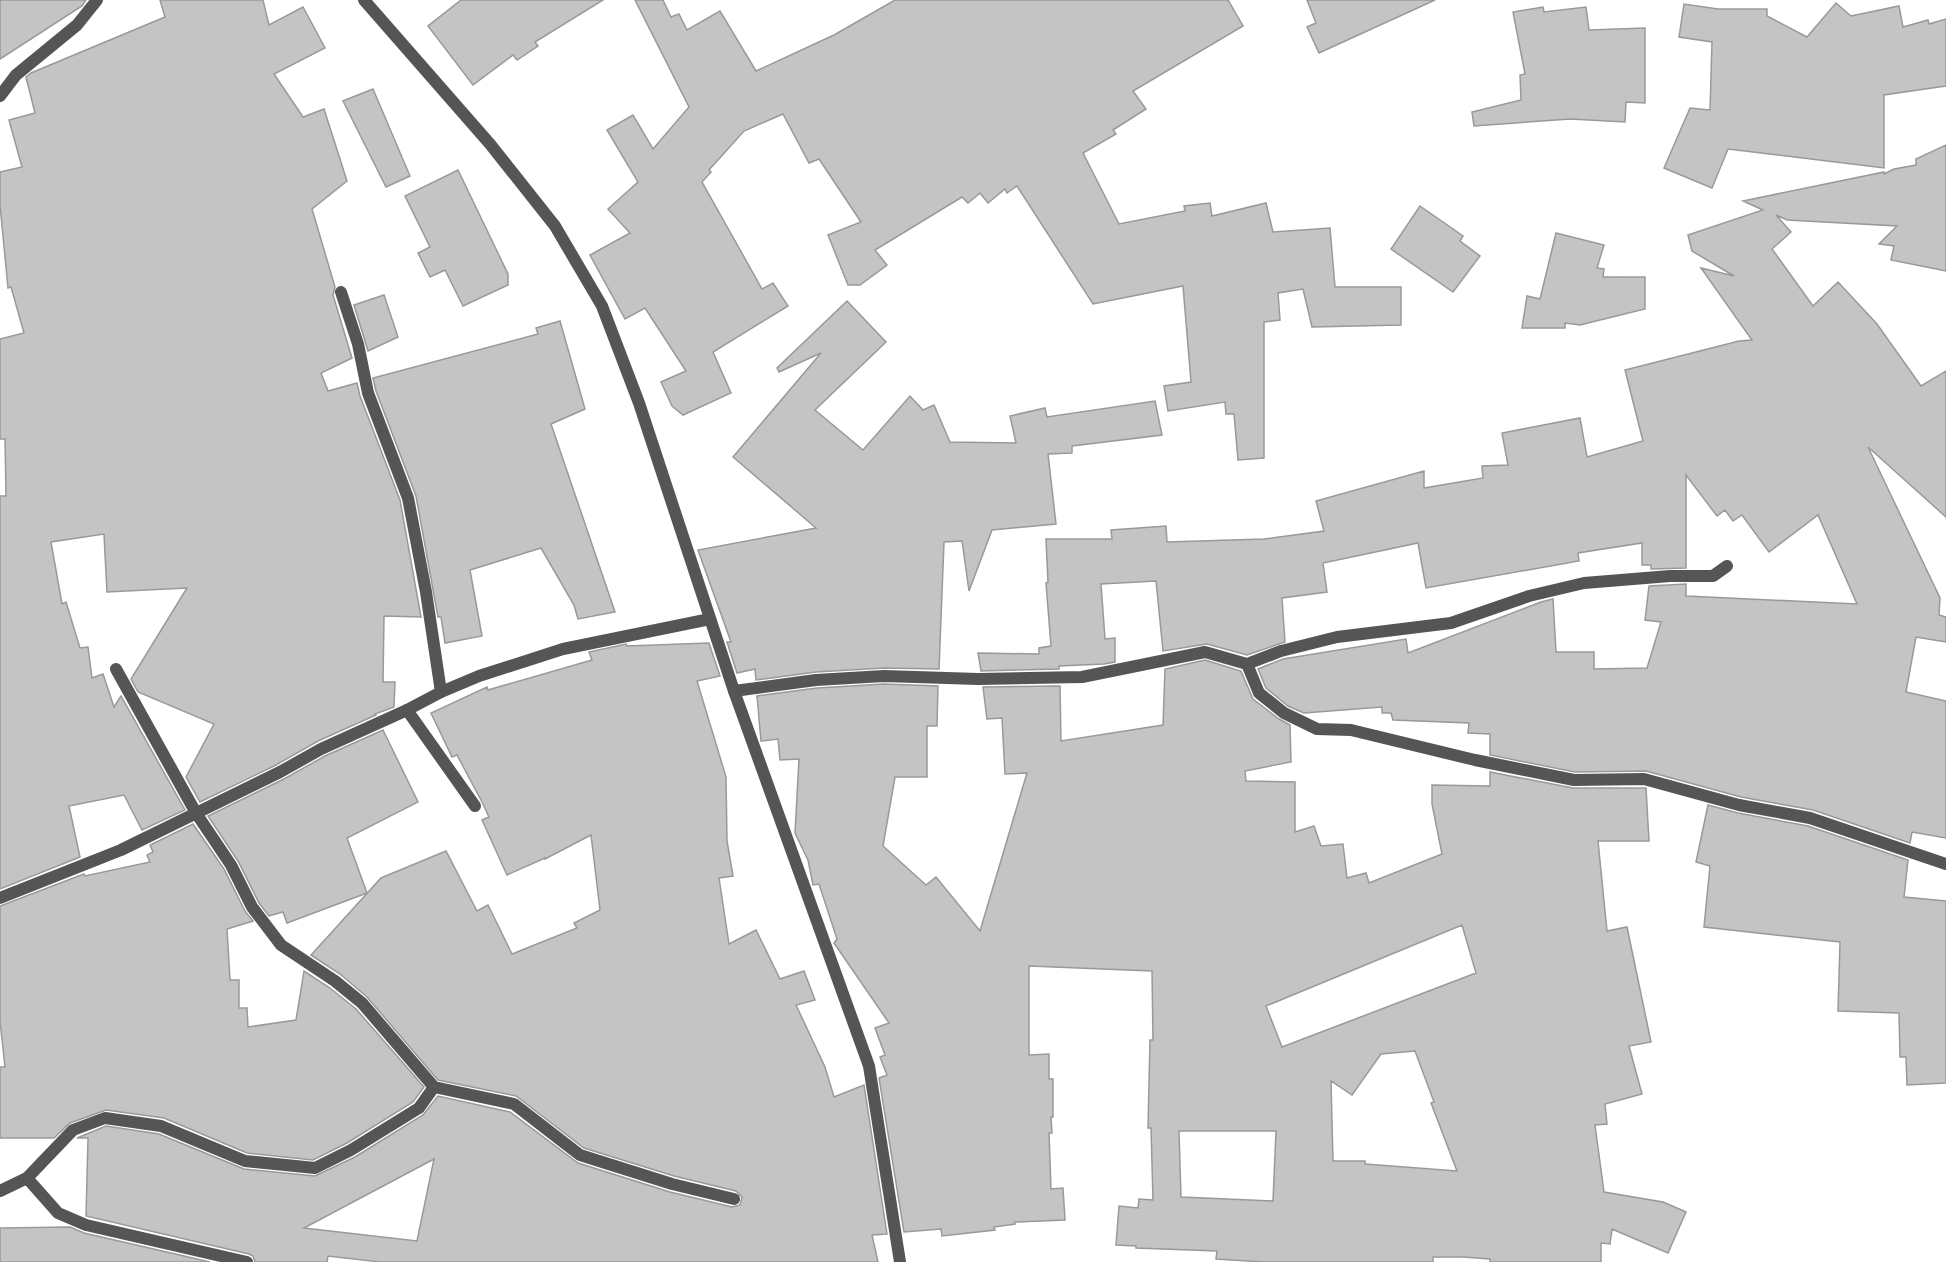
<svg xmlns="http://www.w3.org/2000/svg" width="1946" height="1262" viewBox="0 0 1946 1262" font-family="'Sofia Sans Condensed',sans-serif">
  <rect width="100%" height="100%" fill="#fff"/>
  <g fill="#c4c4c4" stroke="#999" stroke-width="1.5" fill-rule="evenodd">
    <path d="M0,0H86L82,6L0,59Z"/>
    <path d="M160,0H263L269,25L303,7L325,48L274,74L303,117L324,109L347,181L312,209L335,287L333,295L352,358L321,373L328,391L357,383L360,396L400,500L421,617L384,616L383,682H395L394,707L375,714L376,715L318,741L276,765L200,802L186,777L214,724L138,692L131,679L187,588L107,592L104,534L51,542L62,604L66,602L80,648L88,647L92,678L103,674L114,707L121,696L185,810L142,830L124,795L69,806L80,857L0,889V496H6L5,439H0V339L24,333L11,287L8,288L0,205V172L22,167L9,120L35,113L26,77L31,73L165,17Z"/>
    <path d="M461,0H603L535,42L538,46L517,60L513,55L473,85L428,26Z"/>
    <path d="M635,0H663L671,17L679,14L687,30L720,11L756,71L834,35L895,0H1228L1243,26L1133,91L1146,109L1113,130L1116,134L1083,153L1119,224L1185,211L1184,206L1210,203L1212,216L1266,203L1273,232L1330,228L1335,287H1401V325L1312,327L1303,289L1278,293L1280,320L1264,322V458L1238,460L1234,414H1226L1225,402L1168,411L1164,386L1191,382L1183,286L1093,304L1017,186L1007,193L1005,189L988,203L980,193L968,203L962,197L875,250L887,265L860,285H848L828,235L861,222L819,159L809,163L783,114L744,131L709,170L711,172L702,182L762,289L773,283L788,306L713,352L731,393L683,415L672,406L661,382L686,371L645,308L625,319L590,255L630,233L608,209L638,182L607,130L633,115L653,149L689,107Z"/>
    <path d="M1307,0H1435L1319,53L1307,27L1316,23Z"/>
    <path d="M1836,3L1851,16L1899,6L1903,27L1928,20L1929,24L1946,19V86L1884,95V168L1728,149L1712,188L1664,168L1690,108L1710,110L1712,42L1679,37L1684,4L1718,9H1767V16L1807,37Z"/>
    <path d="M1543,7L1544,12L1586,7L1589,30L1645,28V103L1626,102L1625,122L1570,119L1474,126L1472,112L1521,100L1520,75L1525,74L1513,12Z"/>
    <path d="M373,89L410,176L386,187L343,101Z"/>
    <path d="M1946,145V271L1891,260L1894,246L1879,244L1897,226L1787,220L1776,215L1791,232L1772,249L1813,306L1838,282L1877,324L1921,386L1946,371V517L1868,447L1940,598L1939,615L1946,617V642L1916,637L1906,692L1946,701V838L1912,832L1910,843L1813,810L1741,797L1646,771L1575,772L1490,755V734L1468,733L1469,723L1393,720L1391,713H1382V707L1304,713L1288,706L1266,688L1258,669L1283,659L1406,639L1408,653L1541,602L1553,599L1556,652H1594V669L1647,668L1661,622L1645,620L1649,586L1686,584V596L1857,604L1818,515L1769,552L1742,515L1733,521L1725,510L1717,516L1686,475V568L1651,569V565H1642V543L1578,553L1579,561L1426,588L1418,543L1323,563L1327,592L1282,598L1285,642L1247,655L1207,644L1163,651L1156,581L1101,584L1105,639L1115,638V662L1104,664L1059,666V669L981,671L978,653L1039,654V648L1051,646L1046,583L1048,582L1046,539H1112L1111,530L1166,526L1167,542L1264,539L1324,531L1316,501L1424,471V488L1483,478L1482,466L1508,465L1502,433L1580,418L1587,457L1643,441L1625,370L1739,341L1752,340L1701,268L1734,276L1692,251L1688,235L1763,210L1743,201L1884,172V174L1894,169L1916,165V159Z"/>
    <path d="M458,170L508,274V285L463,306L445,270L430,277L418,253L430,247L405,196Z"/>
    <path d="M1420,206L1463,236L1460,241L1480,256L1453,292L1391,249Z"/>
    <path d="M1556,233L1604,245L1597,268L1604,269L1603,277H1618V278V277H1645V309L1580,325L1565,323V328H1522L1527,296L1540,299Z"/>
    <path d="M384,295L398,337L368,351L354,305Z"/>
    <path d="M847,301L886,342L815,410L863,450L910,396L923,410L934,405L950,442L1016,443L1010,416L1045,408L1047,417L1155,401L1162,435L1072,446V453L1048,454L1056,524L992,530L969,591L962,541L944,542L939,669L884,668L816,672L756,680L755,669L737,673L727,642H731L698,550L816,528L733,457L821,353L779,372L777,368Z"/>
    <path d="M560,321L585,409L551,424L615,612L578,619L574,605L541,548L470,570L482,636L445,643L441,617H438L416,496L376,391L373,378L538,334L536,328Z"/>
    <path d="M709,643L720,676L697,681L726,777L727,841L733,876L719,878L729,944L756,930L780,979L804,971L815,1000L796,1005L825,1067L834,1097L864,1085L887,1234L872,1235L878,1262H380L328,1256L327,1262H255L253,1256L249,1254L86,1216L88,1138H77L106,1126L159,1134L244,1169L315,1176L355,1157L423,1115L438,1096L510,1112L578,1163L670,1192L732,1207L740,1205L742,1197L736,1191L674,1176L584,1148L516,1096L438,1080L367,997L340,974L311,955L381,878L446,851L477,911L488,905L512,954L577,928L574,923L600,910L591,835L545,859V858L507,875L482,820L489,817L482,802L457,755L452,757L431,713L487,687L488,690L592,660L589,652L626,644L627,646ZM434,1159L417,1241L304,1228Z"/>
    <path d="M1205,660L1241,671L1253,699L1279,719L1290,725L1291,762L1245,771L1246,781L1295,782V832L1314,826L1321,846L1343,844L1347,878L1366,873L1369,883L1442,854L1432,804V785L1490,786V772L1573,788H1646L1649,841H1598L1607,931L1627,927L1651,1042L1629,1046L1642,1094L1605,1104L1607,1124L1595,1125L1604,1192L1663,1202L1686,1212L1668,1253L1612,1229L1610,1244L1601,1243V1262H1490V1259L1463,1257H1433V1262H1264L1216,1259L1217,1251L1136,1248V1246L1116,1245L1119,1206L1138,1208L1139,1199L1153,1200L1151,1128H1148L1150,1040H1153L1152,971L1029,966V1055L1049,1054V1079H1053V1117H1051L1052,1133H1049L1051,1189L1063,1188L1065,1220L1015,1222V1224L994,1227L995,1230L942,1236L941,1229L904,1232L879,1078L887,1075L880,1057L885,1055L875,1028L889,1023L834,943L837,939L819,884L813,885L808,860L795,833L799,759L780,760L778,739L761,741L757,696L817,688L884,684L938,686L937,726H927V777H895L883,846L926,885L936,877L980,931L1027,773L1005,774L1002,718L987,719L983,687L1060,686L1061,741L1163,725L1165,669ZM1462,925L1476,973L1282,1047L1266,1006ZM1415,1051L1434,1102L1431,1103L1457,1171L1365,1164V1161H1333L1331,1081L1352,1095L1381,1054ZM1179,1131H1276L1273,1201L1181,1197Z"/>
    <path d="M383,730L418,802L347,838L367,893L287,923L283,912L269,916L259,903L238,861L208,816L284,779L325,756Z"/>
    <path d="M1708,805L1738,813L1808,826L1908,860L1904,897L1946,901V1083L1907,1085L1906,1057H1900L1899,1013L1838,1011L1840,942L1704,927L1710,866L1696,862Z"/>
    <path d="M193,824L224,869L245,911L253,921L227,929L230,980H239V1008H247L248,1027L296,1020L304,971L330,988L356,1009L424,1087L413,1102L347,1143L313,1160L247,1153L164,1118L106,1110L70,1123L54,1138H0V1067H5L0,1021V906L84,874L85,876L150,862L147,855L153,852L150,845Z"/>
    <path d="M70,1227L84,1233L210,1262H0V1228Z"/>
  </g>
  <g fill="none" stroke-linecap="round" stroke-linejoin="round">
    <g stroke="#555" stroke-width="12">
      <path d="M364,0L490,144L555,226L602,306L639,403L734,691L869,1066L900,1262"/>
      <path d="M0,96L16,75L77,25L97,0"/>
      <path d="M341,292L358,344L368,393L408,498L426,592L441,692"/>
      <path d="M1247,664L1259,693L1284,713L1317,729L1351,730L1475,760L1574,780L1644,779L1739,805L1810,818L1946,864"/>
      <path d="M116,669L196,813L231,865L252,907L281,945L335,981L362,1003L434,1087L514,1104L580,1155L672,1184L734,1199"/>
      <path d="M734,691L816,680L884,676L978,679L1082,677L1205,652L1247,664L1281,651L1337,637L1451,623L1529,596L1584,583L1670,576H1713L1727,566"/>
      <path d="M407,710L475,806"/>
      <path d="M0,898L121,850L280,772L321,749L407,710L441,692L479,676L563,649L710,619"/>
      <path d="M27,1178L58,1213L86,1225L247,1262"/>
      <path d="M0,1191L27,1178L73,1130L105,1118L161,1126L245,1161L315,1168L351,1150L419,1108L434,1087"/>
    </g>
  </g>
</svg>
